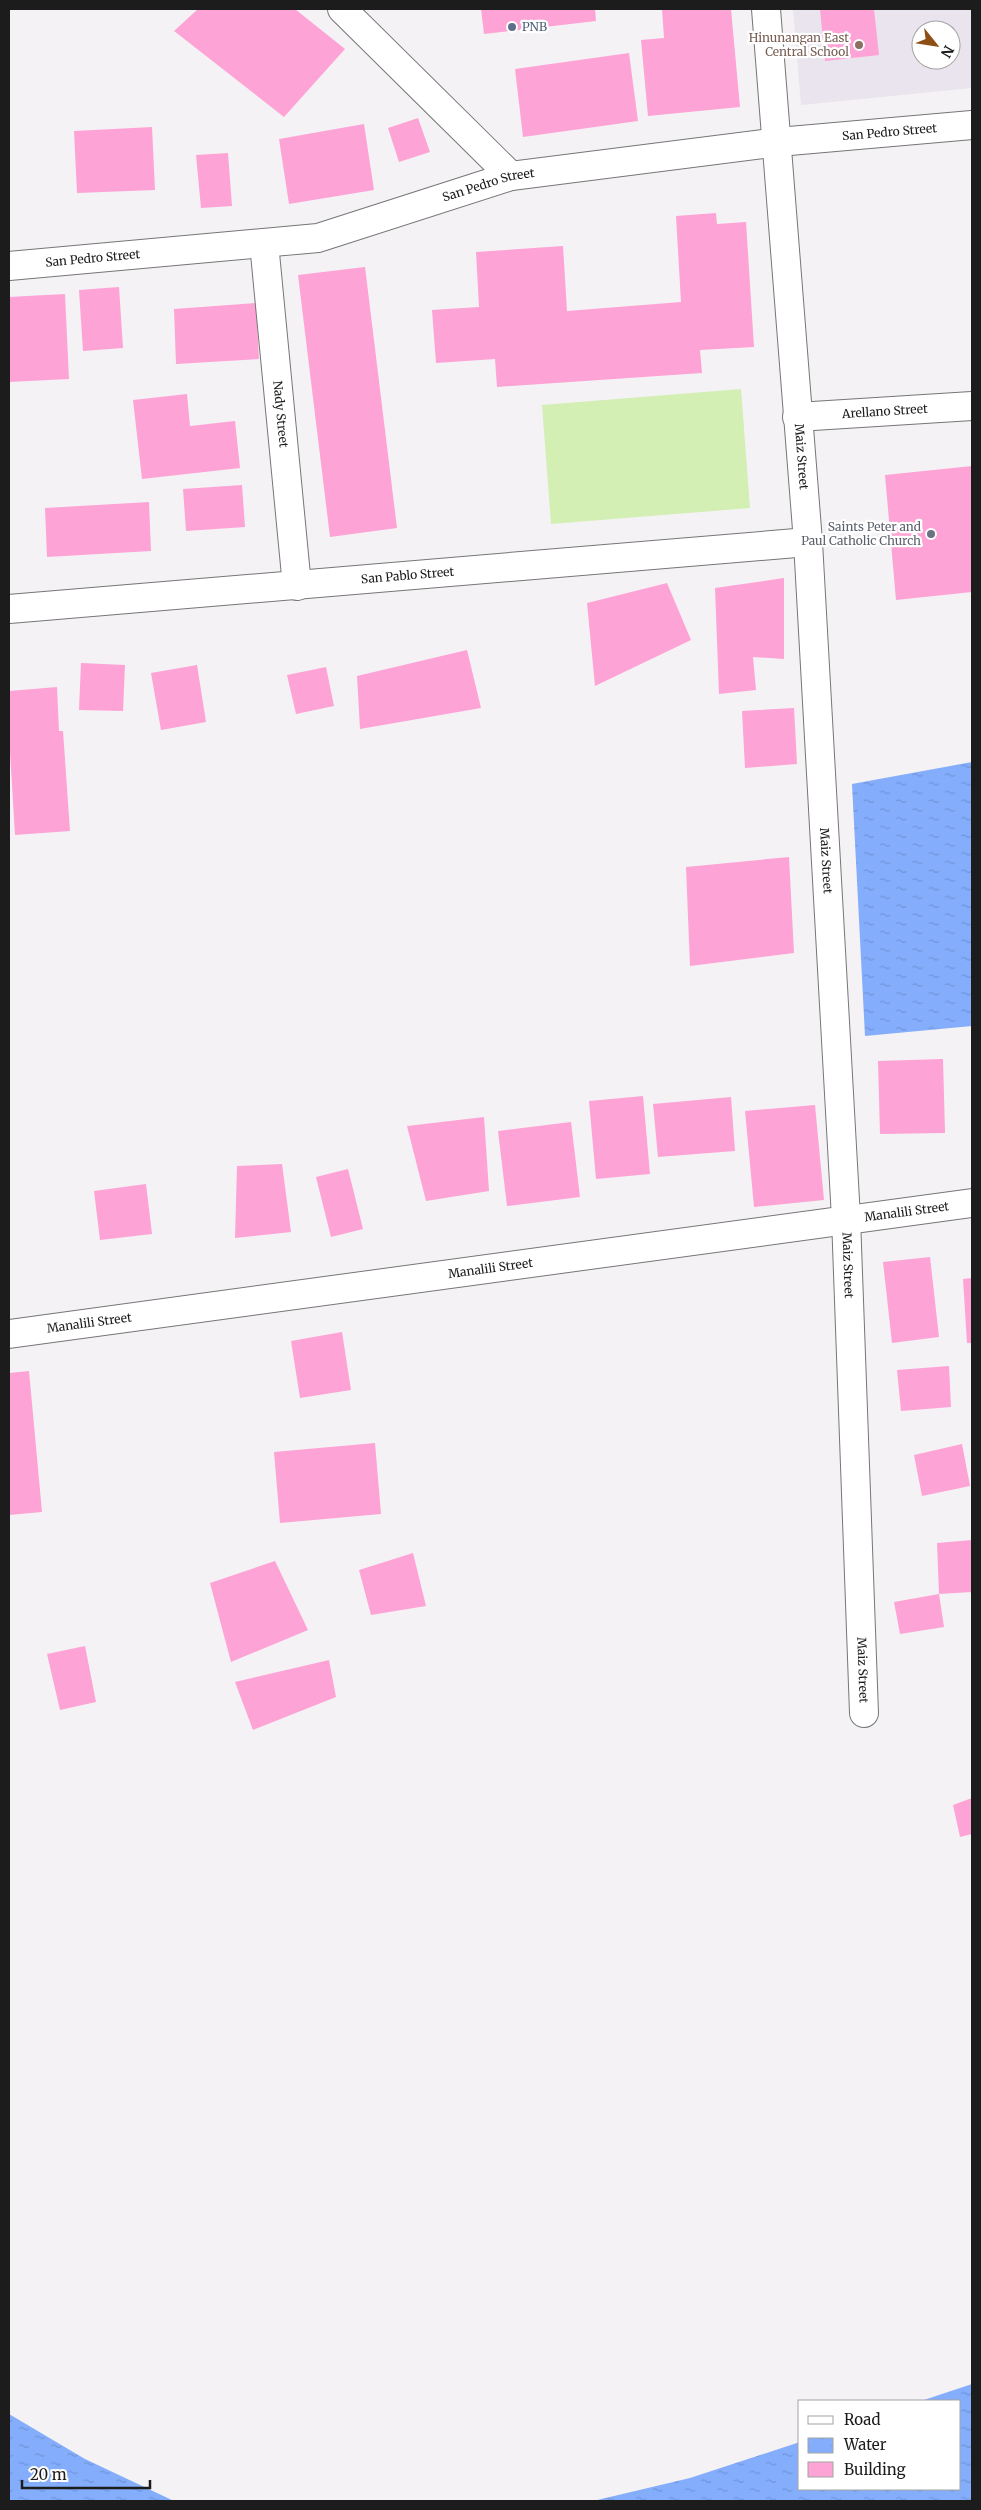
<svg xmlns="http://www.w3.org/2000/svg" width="981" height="2510" viewBox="0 0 981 2510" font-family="Merriweather,serif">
  <defs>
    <pattern id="water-ripples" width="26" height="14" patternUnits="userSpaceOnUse" patternTransform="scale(1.25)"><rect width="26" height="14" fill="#84adfc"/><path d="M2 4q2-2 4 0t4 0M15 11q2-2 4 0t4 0" fill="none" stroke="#7194d8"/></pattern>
  </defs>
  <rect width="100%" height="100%" fill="#f4f2f5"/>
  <path fill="#e9e4ee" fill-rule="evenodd" d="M793,9H972V88L801,105ZM921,30H951V60H921Z"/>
  <path fill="#d3efb3" d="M741,389L750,508L551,524L542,405Z"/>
  <g fill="url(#water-ripples)">
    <path d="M972,762V1026L865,1036L852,784Z"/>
    <path d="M972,2384V2501H593L690,2478L800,2442V2489H960V2401H921Z"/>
    <path d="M9,2414L85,2459L174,2501H9Z"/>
  </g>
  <g fill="#fea3d5">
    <path d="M198,9H295L345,49L284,117L174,31Z"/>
    <path d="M481,9H595L596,21L484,34Z"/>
    <path d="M662,9H731L740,107L648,116L641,40L664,38Z"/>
    <path d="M820,9H874L879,55L825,61Z"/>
    <path d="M629,53L638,121L523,137L515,69Z"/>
    <path d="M418,118L430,152L399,162L388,128Z"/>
    <path d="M364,124L374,190L289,204L279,139Z"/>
    <path d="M152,127L155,190L77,193L74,131Z"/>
    <path d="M228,153L232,206L201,208L196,155Z"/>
    <path d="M716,213L717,224L746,222L754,347L700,350L702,373L497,387L495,359L436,363L432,310L479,307L476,252L563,246L567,311L681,302L676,216Z"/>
    <path d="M365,267L397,528L330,537L298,275Z"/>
    <path d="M119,287L123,348L83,351L79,290Z"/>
    <path d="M65,294L69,379L9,382V297Z"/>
    <path d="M256,303L259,359L176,364L174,309Z"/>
    <path d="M187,394L190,426L235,421L240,468L142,479L133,400Z"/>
    <path d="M972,466V592L896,600L885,475Z"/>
    <path d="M242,485L245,527L186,531L183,489Z"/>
    <path d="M149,502L151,551L47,557L45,508Z"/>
    <path d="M784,578V659L753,657L756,690L719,694L715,588Z"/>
    <path d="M667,583L691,640L595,686L587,603Z"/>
    <path d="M467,650L481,708L360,729L357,676Z"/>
    <path d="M81,663L125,665L123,711L79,710Z"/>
    <path d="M197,665L206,722L161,730L151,673Z"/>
    <path d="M326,667L334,706L296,714L287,675Z"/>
    <path d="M57,687L59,731H63L70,831L15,835L9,735V691Z"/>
    <path d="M794,708L797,764L745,768L742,711Z"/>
    <path d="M789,857L794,953L690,966L686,867Z"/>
    <path d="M943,1059L945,1133L880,1134L878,1061Z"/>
    <path d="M643,1096L650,1174L596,1179L589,1101Z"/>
    <path d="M731,1097L735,1151L658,1157L653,1104Z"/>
    <path d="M815,1105L824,1200L754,1207L745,1111Z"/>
    <path d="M484,1117L489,1191L426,1201L407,1126Z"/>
    <path d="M571,1122L580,1197L507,1206L498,1131Z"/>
    <path d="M282,1164L291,1232L235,1238L237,1166Z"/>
    <path d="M348,1169L363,1229L331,1237L316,1177Z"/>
    <path d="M146,1184L152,1234L100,1240L94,1191Z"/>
    <path d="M930,1257L939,1337L892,1343L883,1262Z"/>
    <path d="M972,1278V1343H967L963,1279Z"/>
    <path d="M342,1332L351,1390L300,1398L291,1341Z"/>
    <path d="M949,1366L951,1407L901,1411L897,1370Z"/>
    <path d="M29,1371L42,1512L9,1515V1373Z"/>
    <path d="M375,1443L381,1514L280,1523L274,1452Z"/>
    <path d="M962,1444L970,1486L922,1496L914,1455Z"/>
    <path d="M972,1540V1592L939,1594L937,1543Z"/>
    <path d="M413,1553L426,1606L371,1615L359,1570Z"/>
    <path d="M275,1561L308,1630L231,1662L210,1583Z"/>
    <path d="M939,1594L944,1627L900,1634L894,1602Z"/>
    <path d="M85,1646L96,1702L60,1710L47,1654Z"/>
    <path d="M329,1660L336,1697L253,1730L235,1682Z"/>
    <path d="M972,1798V1834L960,1837L953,1805Z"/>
  </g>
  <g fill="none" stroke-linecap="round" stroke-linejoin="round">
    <defs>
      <g id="minor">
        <path d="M342,9L511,176"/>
        <path id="s1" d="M766,9L808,542L846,1218L864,1713"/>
        <path id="s2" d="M264,243L297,586"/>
        <path id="s3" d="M9,266L318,238L511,176L778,142L972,125"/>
        <path id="s4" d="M797,417L972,406"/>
        <path id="s5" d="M9,609L808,542"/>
        <path id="s6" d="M9,1334L972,1203"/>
      </g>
    </defs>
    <use href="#minor" stroke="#767577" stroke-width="30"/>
    <use href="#minor" stroke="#fff" stroke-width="28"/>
  </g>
  <circle fill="#5c6f8a" stroke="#fff" stroke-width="2" cx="512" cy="27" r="5"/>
  <circle fill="#8d6e63" stroke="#fff" stroke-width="2" cx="859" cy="45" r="5"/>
  <circle fill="#6b7280" stroke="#fff" stroke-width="2" cx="931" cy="534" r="5"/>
  <g text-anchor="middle" stroke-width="4.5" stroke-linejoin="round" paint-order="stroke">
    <g font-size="12" fill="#4e5e75" stroke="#fff" text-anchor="start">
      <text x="522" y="31">PNB</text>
    </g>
    <g font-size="12" fill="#785e54" stroke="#fff" text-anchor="end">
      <text x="849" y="42">Hinunangan East<tspan x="849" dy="14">Central School</tspan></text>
    </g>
    <g font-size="12" fill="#1c1c1d" stroke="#fff">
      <text dy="4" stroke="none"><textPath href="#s3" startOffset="894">San Pedro Street</textPath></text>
      <text dy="4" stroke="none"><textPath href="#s3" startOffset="489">San Pedro Street</textPath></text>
      <text dy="4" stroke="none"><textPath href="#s3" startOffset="84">San Pedro Street</textPath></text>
      <text dy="4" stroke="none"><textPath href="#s4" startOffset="88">Arellano Street</textPath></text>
      <text dy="4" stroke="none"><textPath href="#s2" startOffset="172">Nady Street</textPath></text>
      <text dy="4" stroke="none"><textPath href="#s1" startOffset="449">Maiz Street</textPath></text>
      <text dy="4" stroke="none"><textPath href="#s5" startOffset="400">San Pablo Street</textPath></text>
      <text dy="4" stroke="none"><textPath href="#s1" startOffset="854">Maiz Street</textPath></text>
      <text dy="4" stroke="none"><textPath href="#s6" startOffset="906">Manalili Street</textPath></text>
      <text dy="4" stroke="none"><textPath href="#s1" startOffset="1259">Maiz Street</textPath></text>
      <text dy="4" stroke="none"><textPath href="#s6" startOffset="486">Manalili Street</textPath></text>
      <text dy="4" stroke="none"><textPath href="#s6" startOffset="81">Manalili Street</textPath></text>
      <text dy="4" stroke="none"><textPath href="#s1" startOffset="1664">Maiz Street</textPath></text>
    </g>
    <g font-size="12" fill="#5b616d" stroke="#fff" text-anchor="end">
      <text x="921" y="531">Saints Peter and<tspan x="921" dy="14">Paul Catholic Church</tspan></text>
    </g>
  </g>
  <rect width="981" height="2510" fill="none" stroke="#1c1c1d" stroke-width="20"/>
  <rect x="798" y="2400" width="162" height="90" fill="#ffffff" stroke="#a4a4a5"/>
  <rect x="808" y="2416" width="25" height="8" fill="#ffffff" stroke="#a4a4a5"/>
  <text x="844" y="2425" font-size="15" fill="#1c1c1d">Road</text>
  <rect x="808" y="2438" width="25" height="15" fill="url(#water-ripples)" stroke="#a4a4a5"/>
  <text x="844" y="2450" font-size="15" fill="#1c1c1d">Water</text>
  <rect x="808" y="2462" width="25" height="15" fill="#fea3d5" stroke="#a4a4a5"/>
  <text x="844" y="2475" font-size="15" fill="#1c1c1d">Building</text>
  <g transform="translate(936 45) rotate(120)"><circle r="24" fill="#ffffff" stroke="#a4a4a5"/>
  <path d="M0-4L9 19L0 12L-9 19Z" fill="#8e4f16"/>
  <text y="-8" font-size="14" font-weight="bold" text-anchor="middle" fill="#1c1c1d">N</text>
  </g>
  <path d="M22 2480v8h128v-8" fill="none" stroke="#1c1c1d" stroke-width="2.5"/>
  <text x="30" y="2480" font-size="15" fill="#1c1c1d" stroke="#ffffff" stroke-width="4" paint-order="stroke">20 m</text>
</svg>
